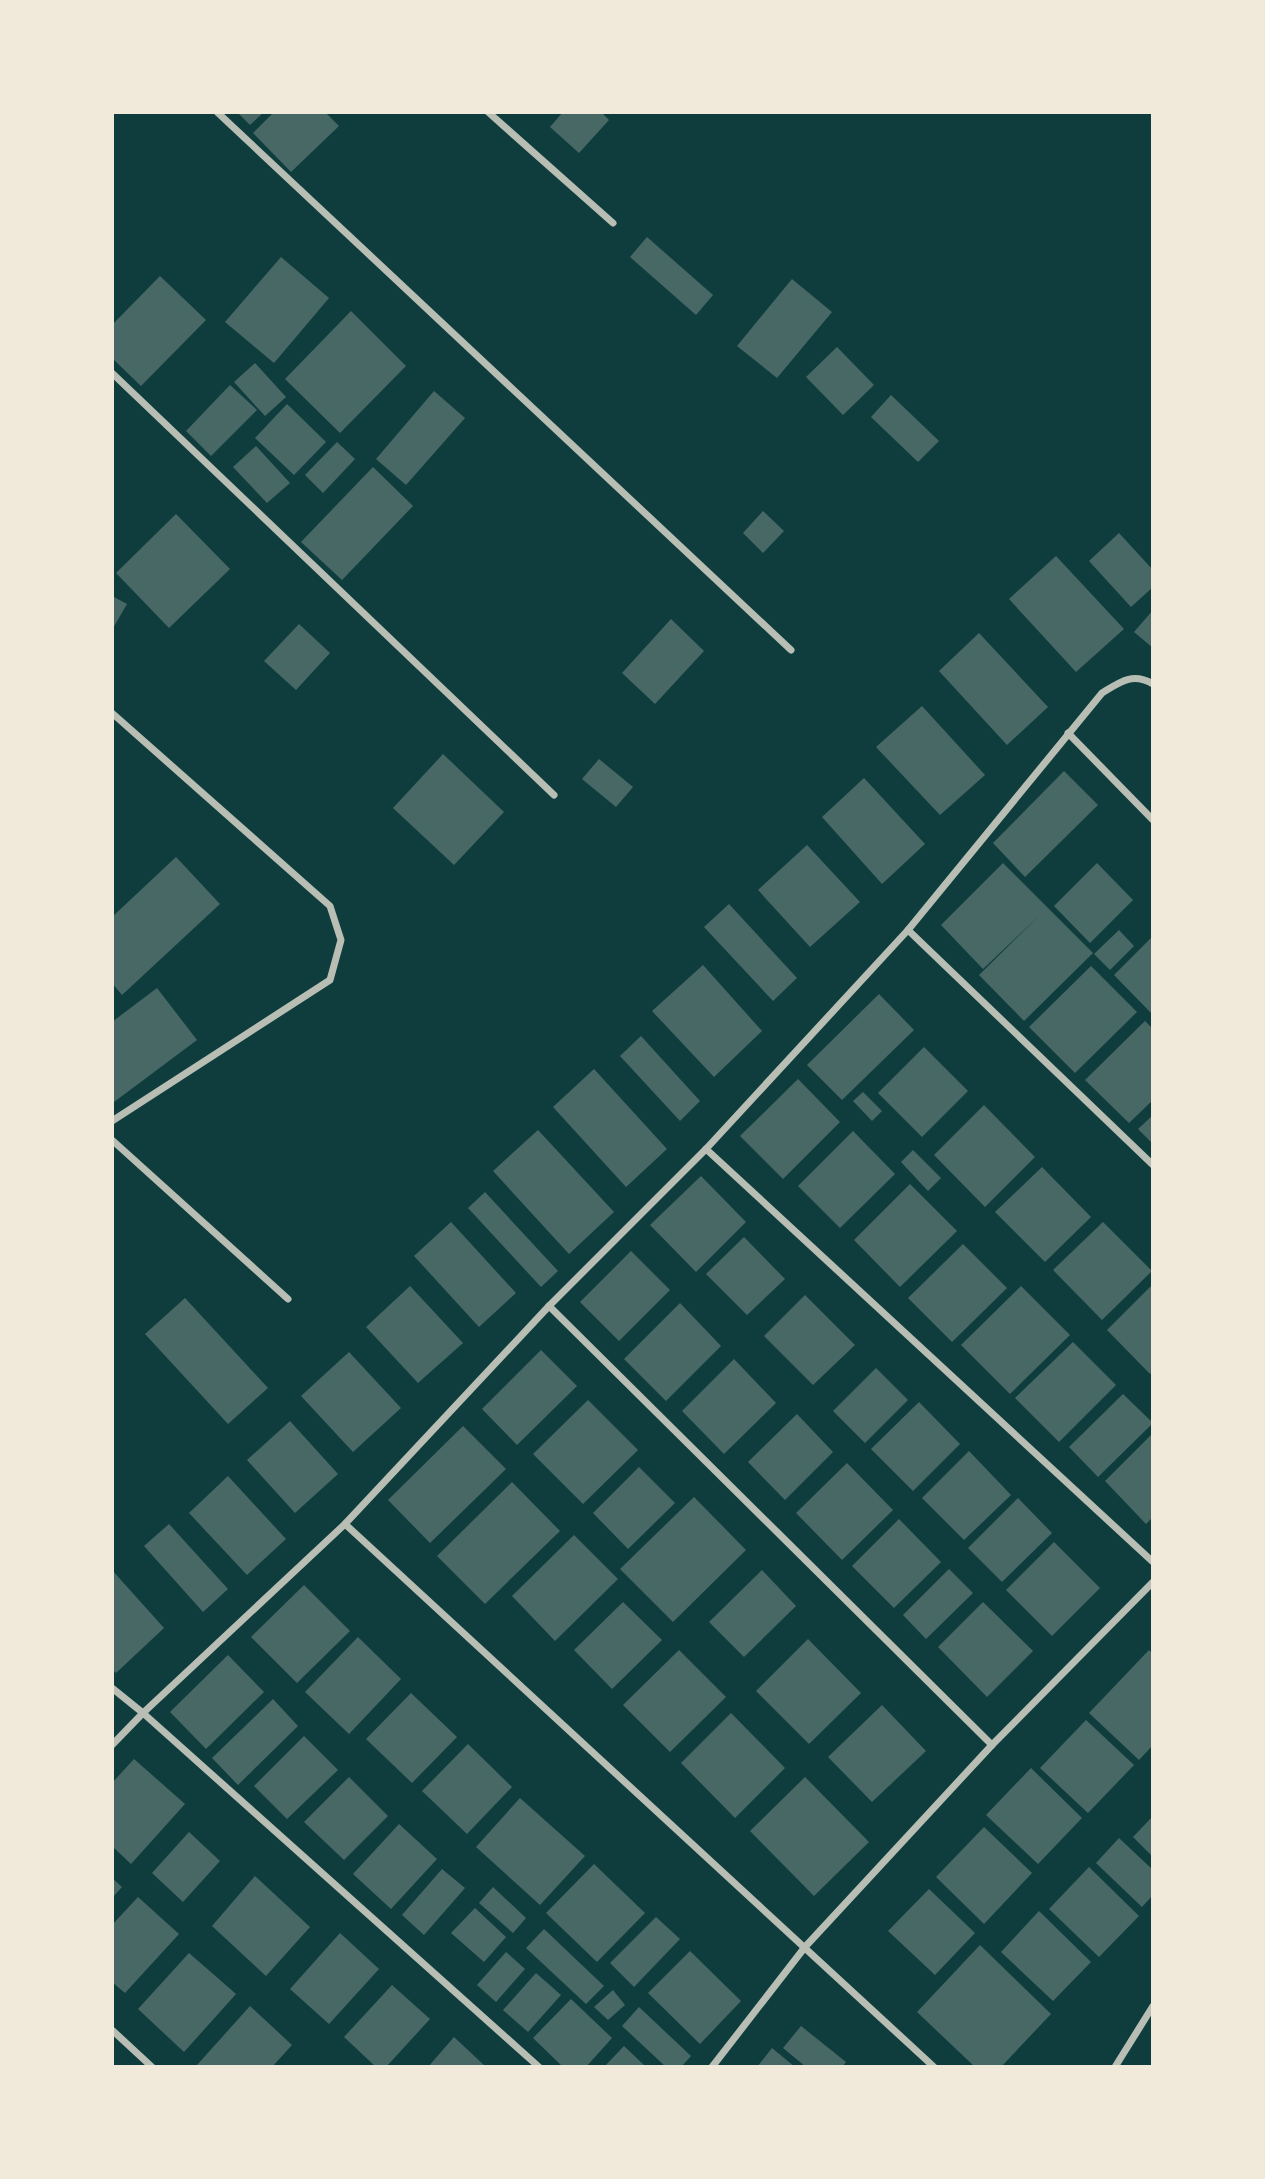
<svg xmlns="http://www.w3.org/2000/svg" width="1265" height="2179" viewBox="0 0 1265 2179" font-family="'DM Sans',sans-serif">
  <rect width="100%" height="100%" fill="#0f3d3e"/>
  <g fill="#486865">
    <path d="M237,112H264L250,125Z"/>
    <path d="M274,112H325L339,126L291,172L253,133Z"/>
    <path d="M563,112H601L609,120L579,153L550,127Z"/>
    <path d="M647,237L713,295L696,315L630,257Z"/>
    <path d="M281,257L329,298L274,363L225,322Z"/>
    <path d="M160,276L206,320L141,386L112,358V325Z"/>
    <path d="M792,279L832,312L777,378L737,346Z"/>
    <path d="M351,311L406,366L340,433L285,379Z"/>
    <path d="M837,347L874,385L843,415L806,377Z"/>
    <path d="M255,363L286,397L265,416L234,382Z"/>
    <path d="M230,385L257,410L211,456L186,431Z"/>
    <path d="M434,391L465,418L406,485L376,459Z"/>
    <path d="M891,395L939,441L918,462L871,417Z"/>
    <path d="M287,404L326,442L294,475L255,438Z"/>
    <path d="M337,442L355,459L323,493L305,475Z"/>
    <path d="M256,446L290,483L267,503L233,467Z"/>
    <path d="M373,467L413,506L342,580L301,542Z"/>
    <path d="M763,511L784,531L763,553L743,533Z"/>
    <path d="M176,514L230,569L169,628L116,573Z"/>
    <path d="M1119,533L1153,570V587L1131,607L1089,561Z"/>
    <path d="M1056,556L1124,629L1076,672L1009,599Z"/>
    <path d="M112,596L127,604L112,630Z"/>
    <path d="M1153,610V648L1134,632Z"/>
    <path d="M671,619L704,651L655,704L622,673Z"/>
    <path d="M299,624L330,653L296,690L264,661Z"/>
    <path d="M979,633L1048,707L1007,745L939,671Z"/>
    <path d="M922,706L985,775L940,815L876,747Z"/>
    <path d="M443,754L504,812L454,865L393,808Z"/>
    <path d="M599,759L633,787L616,807L582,779Z"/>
    <path d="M1064,771L1098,805L1025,877L993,843Z"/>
    <path d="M864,778L925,844L882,884L822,817Z"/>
    <path d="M807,845L860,902L810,947L758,890Z"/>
    <path d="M176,857L220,904L122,995L112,983V917Z"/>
    <path d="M1003,863L1093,953L1024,1021L979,975L1042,913L983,969L941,925Z"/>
    <path d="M1097,863L1133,900L1090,943L1054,906Z"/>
    <path d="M729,904L797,978L773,1001L704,927Z"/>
    <path d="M1119,930L1134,946L1110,970L1094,954Z"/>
    <path d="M1153,936V1015L1114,975Z"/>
    <path d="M703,965L762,1031L714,1077L652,1011Z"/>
    <path d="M1091,966L1137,1012L1075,1073L1029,1027Z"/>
    <path d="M157,988L197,1040L114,1102L112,1099V1022Z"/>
    <path d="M879,994L914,1030L842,1100L807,1065Z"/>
    <path d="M1145,1021L1153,1029V1100L1129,1123L1085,1080Z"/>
    <path d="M641,1036L700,1101L680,1121L620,1056Z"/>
    <path d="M924,1047L968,1091L922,1137L878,1093Z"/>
    <path d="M594,1069L667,1149L626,1187L553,1107Z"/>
    <path d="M798,1079L840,1122L783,1179L740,1136Z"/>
    <path d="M863,1092L882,1111L872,1121L853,1101Z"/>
    <path d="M984,1105L1035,1157L985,1207L934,1155Z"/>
    <path d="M1153,1115V1144L1138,1129Z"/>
    <path d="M538,1130L614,1212L569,1254L493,1171Z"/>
    <path d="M853,1131L895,1174L840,1228L798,1186Z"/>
    <path d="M913,1150L941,1178L928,1191L901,1162Z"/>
    <path d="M1042,1167L1091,1217L1045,1262L995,1212Z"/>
    <path d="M701,1176L746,1222L696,1272L650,1225Z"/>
    <path d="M910,1184L957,1231L900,1287L854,1240Z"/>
    <path d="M485,1192L558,1271L541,1287L468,1208Z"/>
    <path d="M451,1222L516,1293L479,1327L414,1256Z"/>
    <path d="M1103,1222L1152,1271L1102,1320L1053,1270Z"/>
    <path d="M744,1237L785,1279L747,1315L706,1274Z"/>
    <path d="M963,1244L1007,1288L952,1342L908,1298Z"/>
    <path d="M631,1251L670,1290L619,1341L580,1302Z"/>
    <path d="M1153,1284V1371L1150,1374L1107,1330Z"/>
    <path d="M410,1286L463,1343L418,1383L366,1327Z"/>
    <path d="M1021,1286L1070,1335L1010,1394L961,1345Z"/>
    <path d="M805,1295L855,1345L813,1385L764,1336Z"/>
    <path d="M185,1298L268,1388L228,1424L145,1334Z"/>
    <path d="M680,1303L721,1346L666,1401L624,1359Z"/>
    <path d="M1073,1342L1116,1385L1059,1442L1015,1398Z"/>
    <path d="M541,1350L577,1386L517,1445L482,1409Z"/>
    <path d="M349,1352L401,1408L353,1452L301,1396Z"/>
    <path d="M734,1359L776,1403L724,1454L682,1411Z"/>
    <path d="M876,1368L908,1400L865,1443L833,1411Z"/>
    <path d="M1123,1394L1153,1423L1098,1477L1069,1447Z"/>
    <path d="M588,1400L638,1450L583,1504L533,1454Z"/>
    <path d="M919,1402L960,1444L913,1491L871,1449Z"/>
    <path d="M797,1414L833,1452L785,1500L748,1462Z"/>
    <path d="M290,1421L338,1474L295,1513L247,1460Z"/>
    <path d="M463,1426L506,1469L430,1543L388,1500Z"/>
    <path d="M1153,1433V1517L1146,1524L1105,1481Z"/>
    <path d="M969,1451L1011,1495L964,1540L922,1498Z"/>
    <path d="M847,1463L893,1510L842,1560L796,1513Z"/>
    <path d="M639,1467L675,1503L628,1549L593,1513Z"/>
    <path d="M228,1476L286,1539L247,1575L189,1513Z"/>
    <path d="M512,1482L560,1531L485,1604L437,1556Z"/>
    <path d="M694,1497L746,1550L673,1622L620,1569Z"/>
    <path d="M1018,1498L1052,1533L1002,1582L968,1548Z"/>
    <path d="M899,1519L941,1562L894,1608L852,1566Z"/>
    <path d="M169,1524L228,1589L203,1612L144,1546Z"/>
    <path d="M574,1535L618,1579L555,1641L512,1596Z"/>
    <path d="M1054,1542L1100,1588L1052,1636L1006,1590Z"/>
    <path d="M949,1569L973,1593L926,1639L903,1615Z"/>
    <path d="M112,1570L164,1628L116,1673L112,1669Z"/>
    <path d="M762,1570L796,1606L744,1657L709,1622Z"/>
    <path d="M304,1585L350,1631L297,1683L251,1637Z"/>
    <path d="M623,1602L662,1640L612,1689L574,1650Z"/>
    <path d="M983,1602L1033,1651L987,1697L938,1647Z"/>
    <path d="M358,1637L401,1679L349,1734L305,1692Z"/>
    <path d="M808,1639L861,1693L809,1744L756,1691Z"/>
    <path d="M679,1650L726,1697L670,1752L623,1705Z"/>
    <path d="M1149,1650L1153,1654V1745L1139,1760L1089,1713Z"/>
    <path d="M228,1655L264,1692L206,1749L170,1712Z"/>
    <path d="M411,1693L457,1737L412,1783L366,1739Z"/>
    <path d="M273,1699L298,1726L238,1785L212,1758Z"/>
    <path d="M882,1705L926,1751L872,1802L828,1757Z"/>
    <path d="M731,1713L785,1768L735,1818L681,1763Z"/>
    <path d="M1086,1720L1134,1765L1088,1813L1040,1768Z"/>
    <path d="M304,1736L338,1770L287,1819L254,1786Z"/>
    <path d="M468,1744L512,1787L467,1834L422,1791Z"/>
    <path d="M134,1759L185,1804L131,1864L112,1846V1783Z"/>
    <path d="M1031,1768L1082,1818L1038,1864L986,1815Z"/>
    <path d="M349,1777L388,1816L344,1860L304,1822Z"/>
    <path d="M805,1777L869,1842L814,1896L750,1831Z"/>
    <path d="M520,1798L585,1856L540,1905L476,1847Z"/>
    <path d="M1153,1816V1857L1133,1837Z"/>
    <path d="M399,1824L437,1859L391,1909L353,1874Z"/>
    <path d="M984,1827L1032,1873L984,1924L936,1877Z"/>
    <path d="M189,1832L220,1861L183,1902L152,1873Z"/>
    <path d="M1119,1838L1153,1870V1895L1142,1907L1096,1863Z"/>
    <path d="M594,1864L645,1913L597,1962L546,1913Z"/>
    <path d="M1089,1867L1139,1916L1099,1957L1049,1909Z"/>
    <path d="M442,1869L465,1888L424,1935L402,1915Z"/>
    <path d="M255,1876L310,1927L266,1976L212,1926Z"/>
    <path d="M112,1878L122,1887L112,1898Z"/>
    <path d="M493,1887L526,1918L513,1933L479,1903Z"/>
    <path d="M929,1889L975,1933L935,1975L888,1931Z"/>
    <path d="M138,1897L179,1934L125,1993L112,1982V1925Z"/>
    <path d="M475,1908L506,1937L484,1962L451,1933Z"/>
    <path d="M1039,1911L1091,1962L1053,2001L1001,1952Z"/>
    <path d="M656,1917L680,1939L634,1987L610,1963Z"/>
    <path d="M544,1929L604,1986L586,2004L526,1948Z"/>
    <path d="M340,1933L379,1969L329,2024L290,1989Z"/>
    <path d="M980,1945L1051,2014L1001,2067H975L917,2012Z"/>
    <path d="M690,1951L741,2001L700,2044L648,1993Z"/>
    <path d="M506,1952L525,1969L496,2002L477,1985Z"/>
    <path d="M189,1953L236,1994L184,2052L138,2009Z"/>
    <path d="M536,1973L561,1995L528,2032L503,2010Z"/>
    <path d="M392,1985L430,2019L386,2067H376L344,2037Z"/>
    <path d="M613,1990L625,2005L608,2020L594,2007Z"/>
    <path d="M571,1999L612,2038L586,2067H563L533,2038Z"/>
    <path d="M250,2006L292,2045L272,2067H199L197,2065Z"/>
    <path d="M639,2007L691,2056L681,2067H666L622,2026Z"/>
    <path d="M801,2026L846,2062L842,2067H806L783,2048Z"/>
    <path d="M454,2037L486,2067H428Z"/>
    <path d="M624,2046L646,2067H604Z"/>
    <path d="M772,2048L795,2067H757Z"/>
  </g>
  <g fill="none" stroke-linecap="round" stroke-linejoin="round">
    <g stroke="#b8beb3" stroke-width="7">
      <path d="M217,112L791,650"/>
      <path d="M488,112L613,223"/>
      <path d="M112,373L554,795"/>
      <path d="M112,713L330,906L341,940L330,980L112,1121"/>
      <path d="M1068,733L1153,820"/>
      <path d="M908,930L1153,1165"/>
      <path d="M112,1140L288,1299"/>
      <path d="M706,1149L1153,1562"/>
      <path d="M549,1306L992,1745"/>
      <path d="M345,1524L934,2067"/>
      <path d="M112,1688L143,1713L539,2067"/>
      <path d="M112,1745L143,1713L345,1524L549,1306L706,1149L908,930L1102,693C1120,682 1132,672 1153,684"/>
      <path d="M112,2030L152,2067"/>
      <path d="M712,2067L805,1947L992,1745L1153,1582"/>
      <path d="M1115,2067L1153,2006"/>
    </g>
  </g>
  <rect width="1265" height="2179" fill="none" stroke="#f1e9da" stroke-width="228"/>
</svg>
